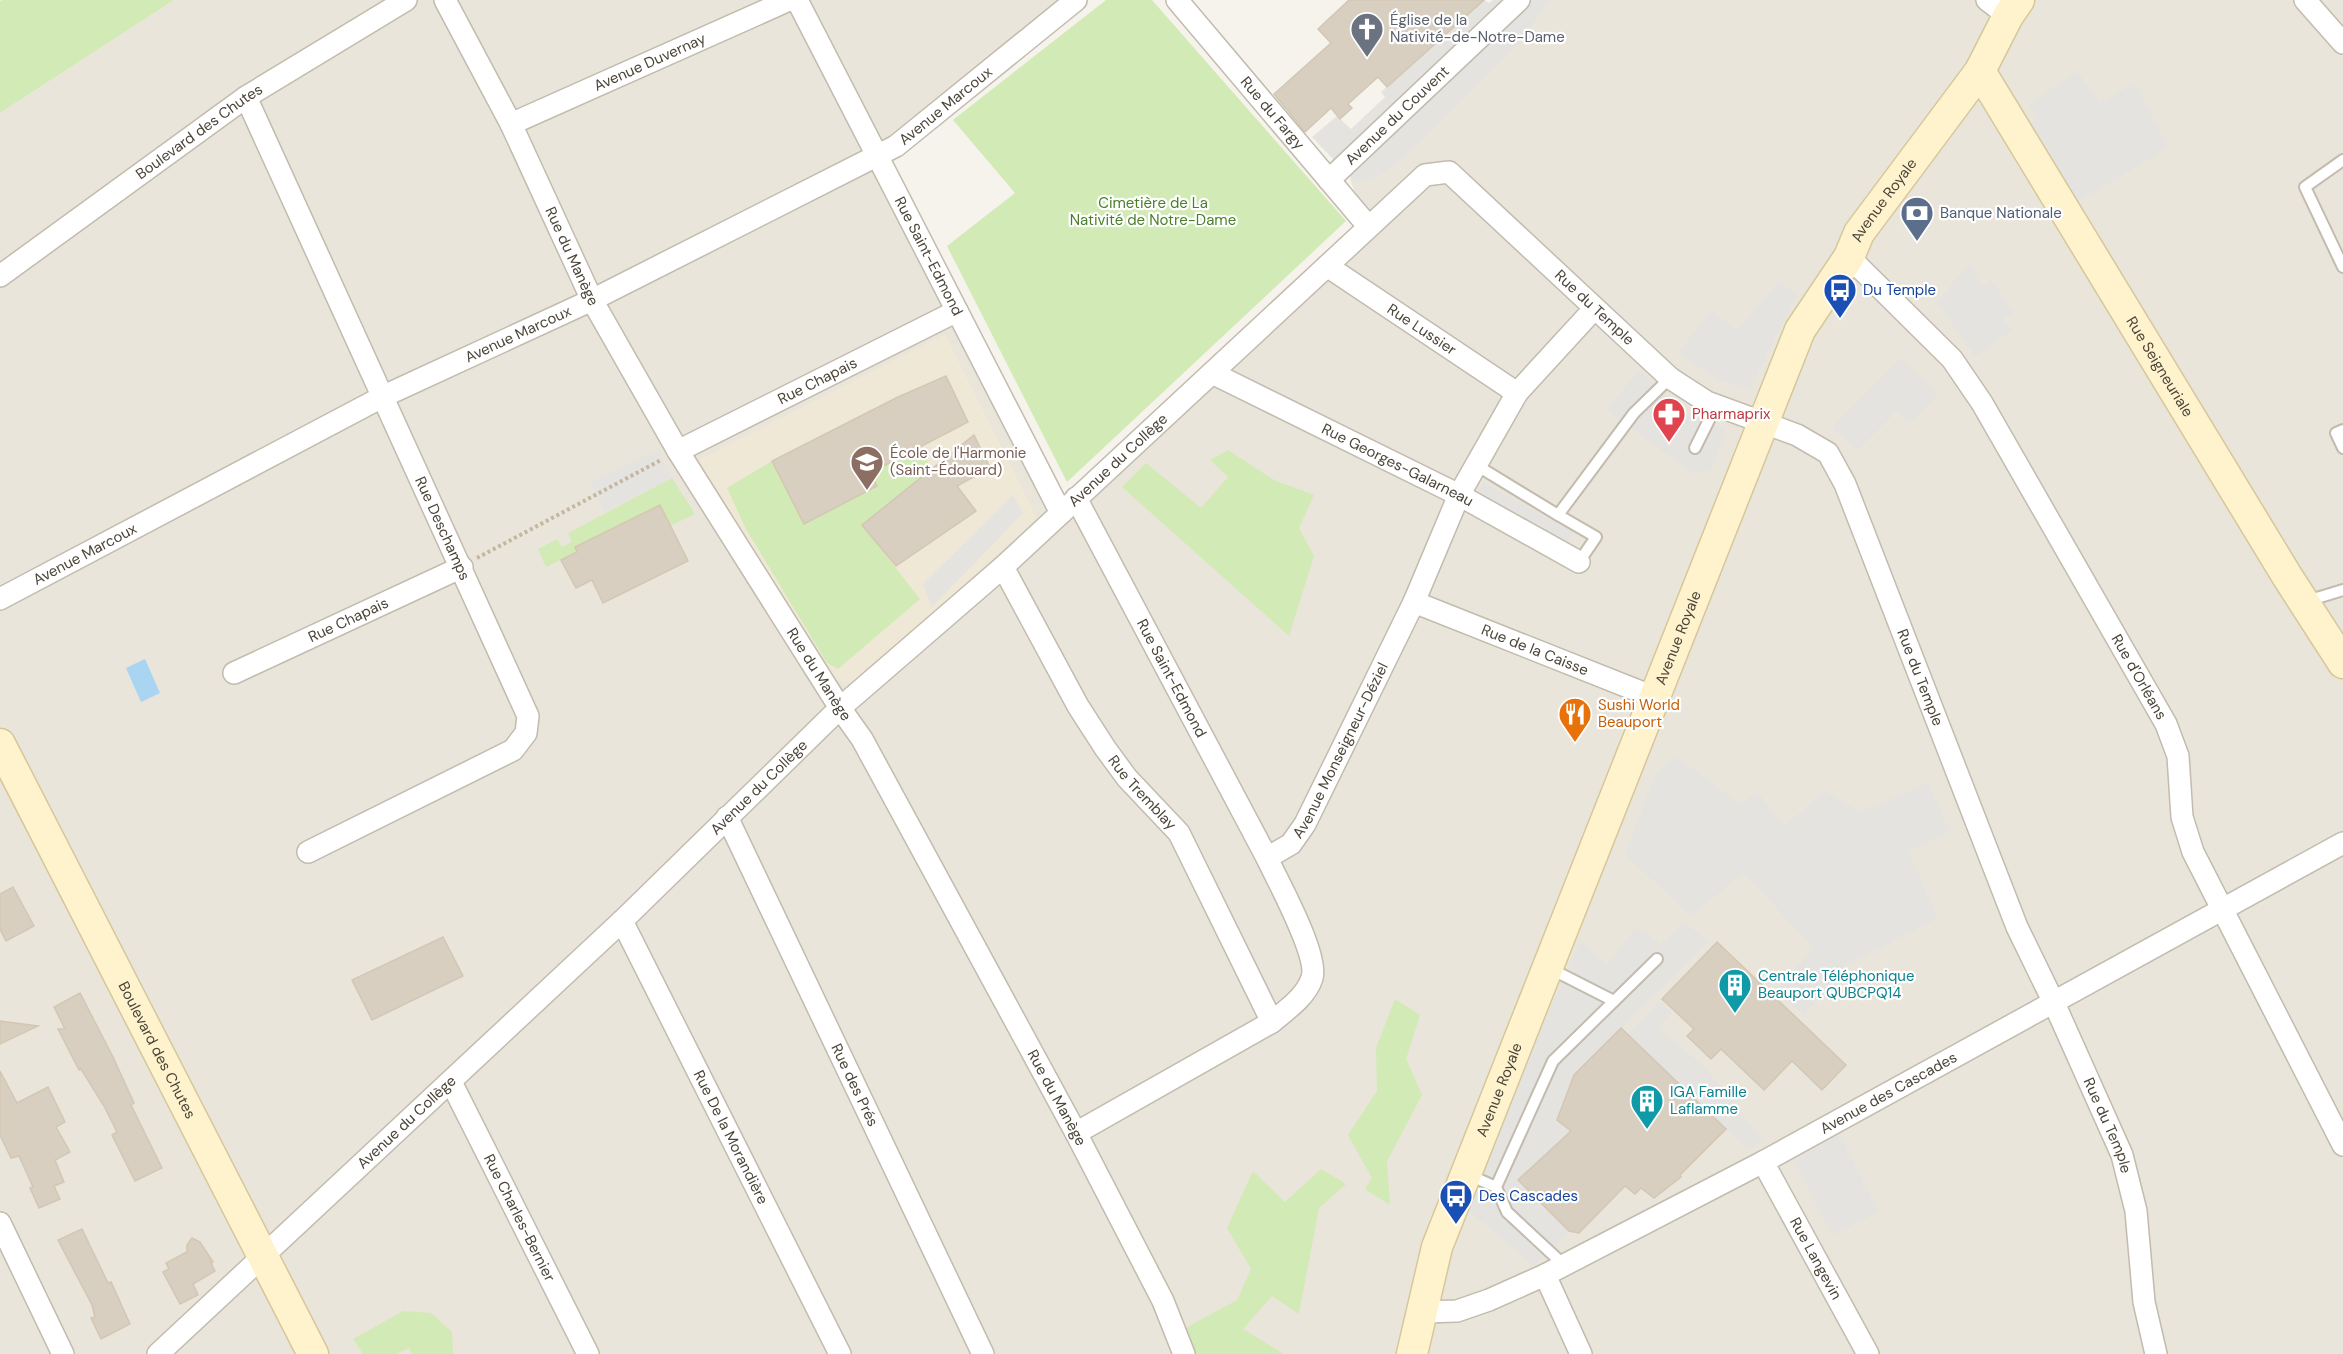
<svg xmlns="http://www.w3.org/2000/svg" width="2343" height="1354" viewBox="0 0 2343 1354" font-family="'DM Sans',sans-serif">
  <rect width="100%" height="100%" fill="#f6f3ec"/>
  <path fill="#eae5da" d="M174,0H1076L876,155L1061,512L1368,226L1350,179L1437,103L1544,0H2343V1354H0V113Z"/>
  <path fill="#efe8d6" d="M945,334L1037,518L855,684L831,679L693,463Z"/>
  <g fill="#d2eab5">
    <path d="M2,0H174L0,113V1Z"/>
    <path d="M1106,0H1152L1346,221L1067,482L947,246L1015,193L953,120Z"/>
    <path d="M911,421L931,470L862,525L920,599L838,669L827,663L746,529L727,488L772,461L804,523L877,486L870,473Z"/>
    <path d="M1228,450L1274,480L1314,495L1299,528L1314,556L1289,636L1122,487L1146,463L1201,508L1228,477L1210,460Z"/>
    <path d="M672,478L695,514L670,526L659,505L575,547L577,552L546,567L538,549L557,539L562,547L572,542L568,533Z"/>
    <path d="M1395,999L1420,1015L1406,1059L1422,1095L1387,1161L1390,1205L1365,1189L1372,1178L1348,1135L1377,1091L1376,1048Z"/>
    <path d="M1321,1169L1346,1184L1319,1208L1299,1314L1272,1296L1243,1329L1284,1354H1186L1180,1331L1237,1300L1251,1269L1227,1228L1253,1171L1285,1202Z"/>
    <path d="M403,1311L431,1313L452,1332L453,1354H412L409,1348L396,1354H363L353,1339Z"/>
  </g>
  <g fill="#e5e3e0">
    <path d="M1484,0L1489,3L1493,0H1550L1519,43L1418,144L1390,168L1373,179L1356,183L1312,137L1337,116L1351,129L1385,97L1381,92Z"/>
    <path d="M2077,71L2100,102L2135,83L2169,148L2078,201L2028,124L2037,118L2028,104Z"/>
    <path d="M1970,263L1982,286L1991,280L2014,313L2002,319L2013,330L1975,356L1937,302Z"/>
    <path d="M1779,281L1797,295L1750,389L1719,381L1678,353L1711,310L1737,330Z"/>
    <path d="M1901,358L1938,394L1909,424L1896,411L1857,451L1832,427Z"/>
    <path d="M1640,370L1679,412L1726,429L1711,471L1691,472L1606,410Z"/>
    <path d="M658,450L672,478L605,512L590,482Z"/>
    <path d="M1483,482L1573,532L1566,546L1475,498Z"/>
    <path d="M1013,495L1023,513L932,607L923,584Z"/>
    <path d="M1675,756L1741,804L1758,792L1784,826L1825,791L1861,812L1928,782L1950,832L1908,851L1938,918L1842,968L1804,1016L1776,989L1813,947L1743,873L1691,917L1625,854L1655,775Z"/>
    <path d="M1683,922L1709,941L1574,1075L1557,1120L1571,1131L1519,1180L1569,1231L1534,1266L1463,1206L1580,941L1607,964L1635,928L1646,933L1661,944Z"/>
    <path d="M1661,1001L1672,1012L1658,1028L1704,1067L1764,1141L1747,1149L1628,1033Z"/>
    <path d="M1840,1134L1879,1212L1832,1235L1793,1157Z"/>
  </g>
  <path fill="#a9d4f2" d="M145,659L160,693L141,702L126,668Z"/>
  <g fill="#d8cfc1" stroke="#d3c7b4" stroke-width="1.5">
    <path d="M1349,0H1484L1387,87L1378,77L1348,104L1352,108L1340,119L1331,108L1305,132L1274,94L1331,43L1318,29Z"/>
    <path d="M946,376L968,422L870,473L877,486L804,524L772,461L898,397Z"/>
    <path d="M974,435L990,468L957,486L976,511L896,566L862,525Z"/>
    <path d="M660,505L688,561L603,603L592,580L576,588L561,560L577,552L575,547Z"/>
    <path d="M13,887L34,926L6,941L0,929V894Z"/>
    <path d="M443,937L463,976L372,1020L352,980Z"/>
    <path d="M1717,942L1846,1065L1822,1090L1792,1061L1764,1090L1721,1049L1711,1059L1687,1036L1694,1029L1662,999Z"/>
    <path d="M80,993L113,1057L134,1103L131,1105L162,1168L135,1181L112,1135L117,1132L104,1106L81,1069L79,1070L58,1029H65L54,1007Z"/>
    <path d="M0,1021L38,1026L0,1044Z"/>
    <path d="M1621,1028L1726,1129L1680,1175L1681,1177L1654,1198L1641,1188L1635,1194L1625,1186L1579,1233L1569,1231L1518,1180L1571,1131L1557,1120L1574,1075Z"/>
    <path d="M0,1071L17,1103L48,1087L65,1122L56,1127L70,1152L55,1160L64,1182L54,1186L60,1199L39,1208L30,1188L33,1187L19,1156L11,1158L0,1135Z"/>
    <path d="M82,1229L108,1283L111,1282L130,1324L101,1339L91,1318L95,1317L92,1305L58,1240Z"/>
    <path d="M192,1238L200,1242L213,1262L211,1263L215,1271L193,1284L198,1295L180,1304L163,1272L169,1269L166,1263L187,1252V1245Z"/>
  </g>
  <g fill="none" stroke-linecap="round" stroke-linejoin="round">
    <defs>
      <g id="lane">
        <path d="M2343,160L2305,187L2343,267"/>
        <path d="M2343,430L2336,433L2343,448"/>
        <path d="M1695,448L1716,406"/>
        <path d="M1476,465L1558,515L1634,413L1670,378"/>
        <path d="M1558,515L1596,537L1579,562"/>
        <path d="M2307,601L2343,590"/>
        <path d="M1549,968L1614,1001"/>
        <path d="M1469,1175L1496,1187"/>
        <path d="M1564,1265L1507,1212L1496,1187L1553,1061L1657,959"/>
      </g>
      <g id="street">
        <path id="s1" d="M445,0L511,124L592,300L678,451L840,708L862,739L1076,1133L1163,1301L1184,1354"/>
        <path id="s2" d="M797,0L1061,513"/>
        <path id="s3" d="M1177,0L1368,226"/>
        <path d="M1987,0L2008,16"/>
        <path d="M2305,0L2343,43"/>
        <path id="s4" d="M246,97L528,716L526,733L513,750L308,852"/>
        <path id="s5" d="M511,124L789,0"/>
        <path id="s6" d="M1329,180L1519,0"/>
        <path id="s7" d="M1849,257L1952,359L1982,403L2166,724L2178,756L2182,817L2193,852L2343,1145"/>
        <path id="s8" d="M1327,266L1517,393"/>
        <path id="s9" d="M0,276L246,97L406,0"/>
        <path id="s10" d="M1212,373L1459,495L1579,562"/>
        <path id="s11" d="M678,451L957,311"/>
        <path id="s12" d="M1076,498L1267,858"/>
        <path id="s13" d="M1003,567L1078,706L1105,748L1127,778L1179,833L1272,1022"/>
        <path id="s14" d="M0,599L384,396L592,300L896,146L1076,0"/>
        <path id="s15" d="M1414,602L1656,698"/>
        <path id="s16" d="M234,673L462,567"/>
        <path id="s17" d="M727,817L983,1354"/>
        <path id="s18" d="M622,921L840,1354"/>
        <path id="s19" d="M451,1082L588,1354"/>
        <path id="s20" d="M1076,1133L1272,1022C1286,1010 1306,997 1312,978C1319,955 1278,882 1267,858L1291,844L1305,824L1414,602L1459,495L1517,393L1594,309"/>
        <path id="s21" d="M1763,1162L1868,1354"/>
        <path d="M0,1223L63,1354"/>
        <path d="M1545,1275L1581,1354"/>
        <path id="s22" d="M1423,1312L1457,1311L1489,1300L1545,1275L1763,1162L2343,843"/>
        <path id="s23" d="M158,1354L622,921L840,708L1003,567L1425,175L1449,172L1670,378L1707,402L1797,435L1828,453L1845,484L2017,927L2054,1003L2122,1155L2136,1211L2144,1302L2156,1354"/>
      </g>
      <g id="secondary">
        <path id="s24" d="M1980,71L2287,576L2343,663"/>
        <path id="s25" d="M0,744L313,1354"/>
        <path id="s26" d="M1412,1354L1437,1247L1800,330L1849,257L1859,233L1980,71L2008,16L2019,0"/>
      </g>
    </defs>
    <use href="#lane" stroke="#c2bbae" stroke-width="14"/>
    <use href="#street" stroke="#c2bbae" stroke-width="24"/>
    <use href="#secondary" stroke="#d6c79b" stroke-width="33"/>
    <path stroke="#c4b79f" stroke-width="4" stroke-dasharray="3 3" stroke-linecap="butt" d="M477,558L661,460"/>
    <use href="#lane" stroke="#fff" stroke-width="10"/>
    <use href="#street" stroke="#fff" stroke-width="21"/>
    <use href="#secondary" stroke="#fff3cd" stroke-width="30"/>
  </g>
  <defs>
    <symbol id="church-pin" viewBox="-11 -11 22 30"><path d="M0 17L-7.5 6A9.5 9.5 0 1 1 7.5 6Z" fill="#6b7280" stroke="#fff"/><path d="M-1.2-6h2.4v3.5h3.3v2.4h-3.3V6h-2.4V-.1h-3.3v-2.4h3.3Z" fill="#fff"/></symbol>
    <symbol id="bank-pin" viewBox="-11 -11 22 30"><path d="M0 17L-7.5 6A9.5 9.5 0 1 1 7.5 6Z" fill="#5c6f8a" stroke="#fff"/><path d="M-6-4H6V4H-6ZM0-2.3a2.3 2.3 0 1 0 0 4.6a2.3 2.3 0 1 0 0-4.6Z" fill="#fff"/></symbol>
    <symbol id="bus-pin" viewBox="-11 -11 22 30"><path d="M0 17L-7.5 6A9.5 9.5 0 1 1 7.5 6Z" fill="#1a4fb4" stroke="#fff"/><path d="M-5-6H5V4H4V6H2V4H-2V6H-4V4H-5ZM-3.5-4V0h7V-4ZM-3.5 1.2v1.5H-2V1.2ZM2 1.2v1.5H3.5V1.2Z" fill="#fff"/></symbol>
    <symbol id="pharmacy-pin" viewBox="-11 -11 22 30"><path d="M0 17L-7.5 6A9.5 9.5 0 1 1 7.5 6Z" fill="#e0444e" stroke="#fff"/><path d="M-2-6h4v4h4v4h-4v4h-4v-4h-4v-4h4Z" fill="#fff"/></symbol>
    <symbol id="school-pin" viewBox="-11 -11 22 30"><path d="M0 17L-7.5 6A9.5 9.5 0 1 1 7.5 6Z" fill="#8d6e63" stroke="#fff"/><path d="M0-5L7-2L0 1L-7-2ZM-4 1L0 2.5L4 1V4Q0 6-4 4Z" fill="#fff"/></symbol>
    <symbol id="restaurant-pin" viewBox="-11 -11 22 30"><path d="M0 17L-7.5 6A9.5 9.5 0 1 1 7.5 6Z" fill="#e8710a" stroke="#fff"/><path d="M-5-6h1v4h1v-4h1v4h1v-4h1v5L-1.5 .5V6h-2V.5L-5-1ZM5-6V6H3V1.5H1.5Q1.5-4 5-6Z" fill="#fff"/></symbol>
    <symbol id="building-pin" viewBox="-11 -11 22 30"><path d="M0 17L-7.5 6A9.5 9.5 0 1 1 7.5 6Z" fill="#0f9aa8" stroke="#fff"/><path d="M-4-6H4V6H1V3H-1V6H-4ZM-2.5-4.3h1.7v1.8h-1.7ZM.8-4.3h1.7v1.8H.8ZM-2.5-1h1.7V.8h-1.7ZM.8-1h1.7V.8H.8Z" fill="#fff"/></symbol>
  </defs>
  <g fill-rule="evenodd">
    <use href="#church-pin" x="1348" y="10" width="38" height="52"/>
    <use href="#bank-pin" x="1898" y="194" width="38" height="52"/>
    <use href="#bus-pin" x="1821" y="271" width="38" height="52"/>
    <use href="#pharmacy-pin" x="1650" y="395" width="38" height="52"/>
    <use href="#school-pin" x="848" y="443" width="38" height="52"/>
    <use href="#restaurant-pin" x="1556" y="695" width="38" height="52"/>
    <use href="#building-pin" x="1716" y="966" width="38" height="52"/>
    <use href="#building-pin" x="1628" y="1082" width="38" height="52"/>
    <use href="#bus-pin" x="1437" y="1177" width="38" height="52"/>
  </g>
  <g text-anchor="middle" stroke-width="4.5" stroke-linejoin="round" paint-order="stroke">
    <g font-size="15" fill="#5b616d" stroke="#fff" text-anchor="start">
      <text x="1390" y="25">Église de la<tspan x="1390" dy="17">Nativité-de-Notre-Dame</tspan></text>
    </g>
    <g font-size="15" fill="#4b4439" stroke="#fff">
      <text dy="5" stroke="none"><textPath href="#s5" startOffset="152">Avenue Duvernay</textPath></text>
      <text dy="5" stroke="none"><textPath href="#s14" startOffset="1068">Avenue Marcoux</textPath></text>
      <text dy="5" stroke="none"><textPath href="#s3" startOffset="148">Rue du Fargy</textPath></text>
      <text dy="5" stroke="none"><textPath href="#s6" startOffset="94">Avenue du Couvent</textPath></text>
      <text dy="5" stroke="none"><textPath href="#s9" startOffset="246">Boulevard des Chutes</textPath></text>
      <text dy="5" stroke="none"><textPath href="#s26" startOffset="1251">Avenue Royale</textPath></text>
      <text dy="5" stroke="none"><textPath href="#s1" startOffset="286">Rue du Manège</textPath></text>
      <text dy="5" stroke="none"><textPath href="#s2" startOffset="288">Rue Saint-Edmond</textPath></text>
      <text dy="5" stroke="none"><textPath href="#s23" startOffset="1954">Rue du Temple</textPath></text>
      <text dy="5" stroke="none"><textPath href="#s8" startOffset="114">Rue Lussier</textPath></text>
      <text dy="5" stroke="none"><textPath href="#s14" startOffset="582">Avenue Marcoux</textPath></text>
      <text dy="5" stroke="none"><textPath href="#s24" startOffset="346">Rue Seigneuriale</textPath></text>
      <text dy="5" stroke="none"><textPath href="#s11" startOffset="156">Rue Chapais</textPath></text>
      <text dy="5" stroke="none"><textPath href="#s23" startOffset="1312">Avenue du Collège</textPath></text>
      <text dy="5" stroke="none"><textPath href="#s10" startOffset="207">Rue Georges-Galarneau</textPath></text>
      <text dy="5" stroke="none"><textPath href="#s4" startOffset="474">Rue Deschamps</textPath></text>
      <text dy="5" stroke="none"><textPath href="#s14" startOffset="96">Avenue Marcoux</textPath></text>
      <text dy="5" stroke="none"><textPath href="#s16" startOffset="126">Rue Chapais</textPath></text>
      <text dy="5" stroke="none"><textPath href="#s26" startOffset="765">Avenue Royale</textPath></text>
      <text dy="5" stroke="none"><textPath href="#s15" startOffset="130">Rue de la Caisse</textPath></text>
      <text dy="5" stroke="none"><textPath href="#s1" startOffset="772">Rue du Manège</textPath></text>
      <text dy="5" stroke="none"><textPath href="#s7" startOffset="514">Rue d'Orléans</textPath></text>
      <text dy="5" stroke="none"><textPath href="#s12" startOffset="204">Rue Saint-Edmond</textPath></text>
      <text dy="5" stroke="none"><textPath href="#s23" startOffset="2476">Rue du Temple</textPath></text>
      <text dy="5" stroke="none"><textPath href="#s20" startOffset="549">Avenue Monseigneur-Déziel</textPath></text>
      <text dy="5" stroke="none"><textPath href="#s23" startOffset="826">Avenue du Collège</textPath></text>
      <text dy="5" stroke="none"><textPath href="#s13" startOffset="266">Rue Tremblay</textPath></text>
      <text dy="5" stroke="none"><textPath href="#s25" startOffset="344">Boulevard des Chutes</textPath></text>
      <text dy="5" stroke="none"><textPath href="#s17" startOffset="297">Rue des Prés</textPath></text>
      <text dy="5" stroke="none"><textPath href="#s26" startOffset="279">Avenue Royale</textPath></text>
      <text dy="5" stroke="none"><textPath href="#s22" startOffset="518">Avenue des Cascades</textPath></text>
      <text dy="5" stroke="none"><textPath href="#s1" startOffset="1258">Rue du Manège</textPath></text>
      <text dy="5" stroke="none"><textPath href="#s23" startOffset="340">Avenue du Collège</textPath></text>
      <text dy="5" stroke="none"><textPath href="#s23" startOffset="2962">Rue du Temple</textPath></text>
      <text dy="5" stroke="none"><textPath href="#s18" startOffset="242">Rue De la Morandière</textPath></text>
      <text dy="5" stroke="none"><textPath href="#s19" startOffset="152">Rue Charles-Bernier</textPath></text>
      <text dy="5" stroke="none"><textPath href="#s21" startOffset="110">Rue Langevin</textPath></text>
    </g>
    <g font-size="15" fill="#4a7f2a" stroke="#fff">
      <text x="1153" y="208">Cimetière de La<tspan x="1153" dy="17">Nativité de Notre-Dame</tspan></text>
    </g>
    <g font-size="15" fill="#4e5e75" stroke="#fff" text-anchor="start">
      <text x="1940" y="218">Banque Nationale</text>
    </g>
    <g font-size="15" fill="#164399" stroke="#fff" text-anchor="start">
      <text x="1863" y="295">Du Temple</text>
      <text x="1479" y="1201">Des Cascades</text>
    </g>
    <g font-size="15" fill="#be3a42" stroke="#fff" text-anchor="start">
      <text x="1692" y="419">Pharmaprix</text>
    </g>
    <g font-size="15" fill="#785e54" stroke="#fff" text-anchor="start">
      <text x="890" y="458">École de l'Harmonie<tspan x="890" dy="17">(Saint-Édouard)</tspan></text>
    </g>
    <g font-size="15" fill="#c56008" stroke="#fff" text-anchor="start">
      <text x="1598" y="710">Sushi World<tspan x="1598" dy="17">Beauport</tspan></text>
    </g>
    <g font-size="15" fill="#0d838f" stroke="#fff" text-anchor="start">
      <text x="1758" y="981">Centrale Téléphonique<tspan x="1758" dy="17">Beauport QUBCPQ14</tspan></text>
      <text x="1670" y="1097">IGA Famille<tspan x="1670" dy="17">Laflamme</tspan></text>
    </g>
  </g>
</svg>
